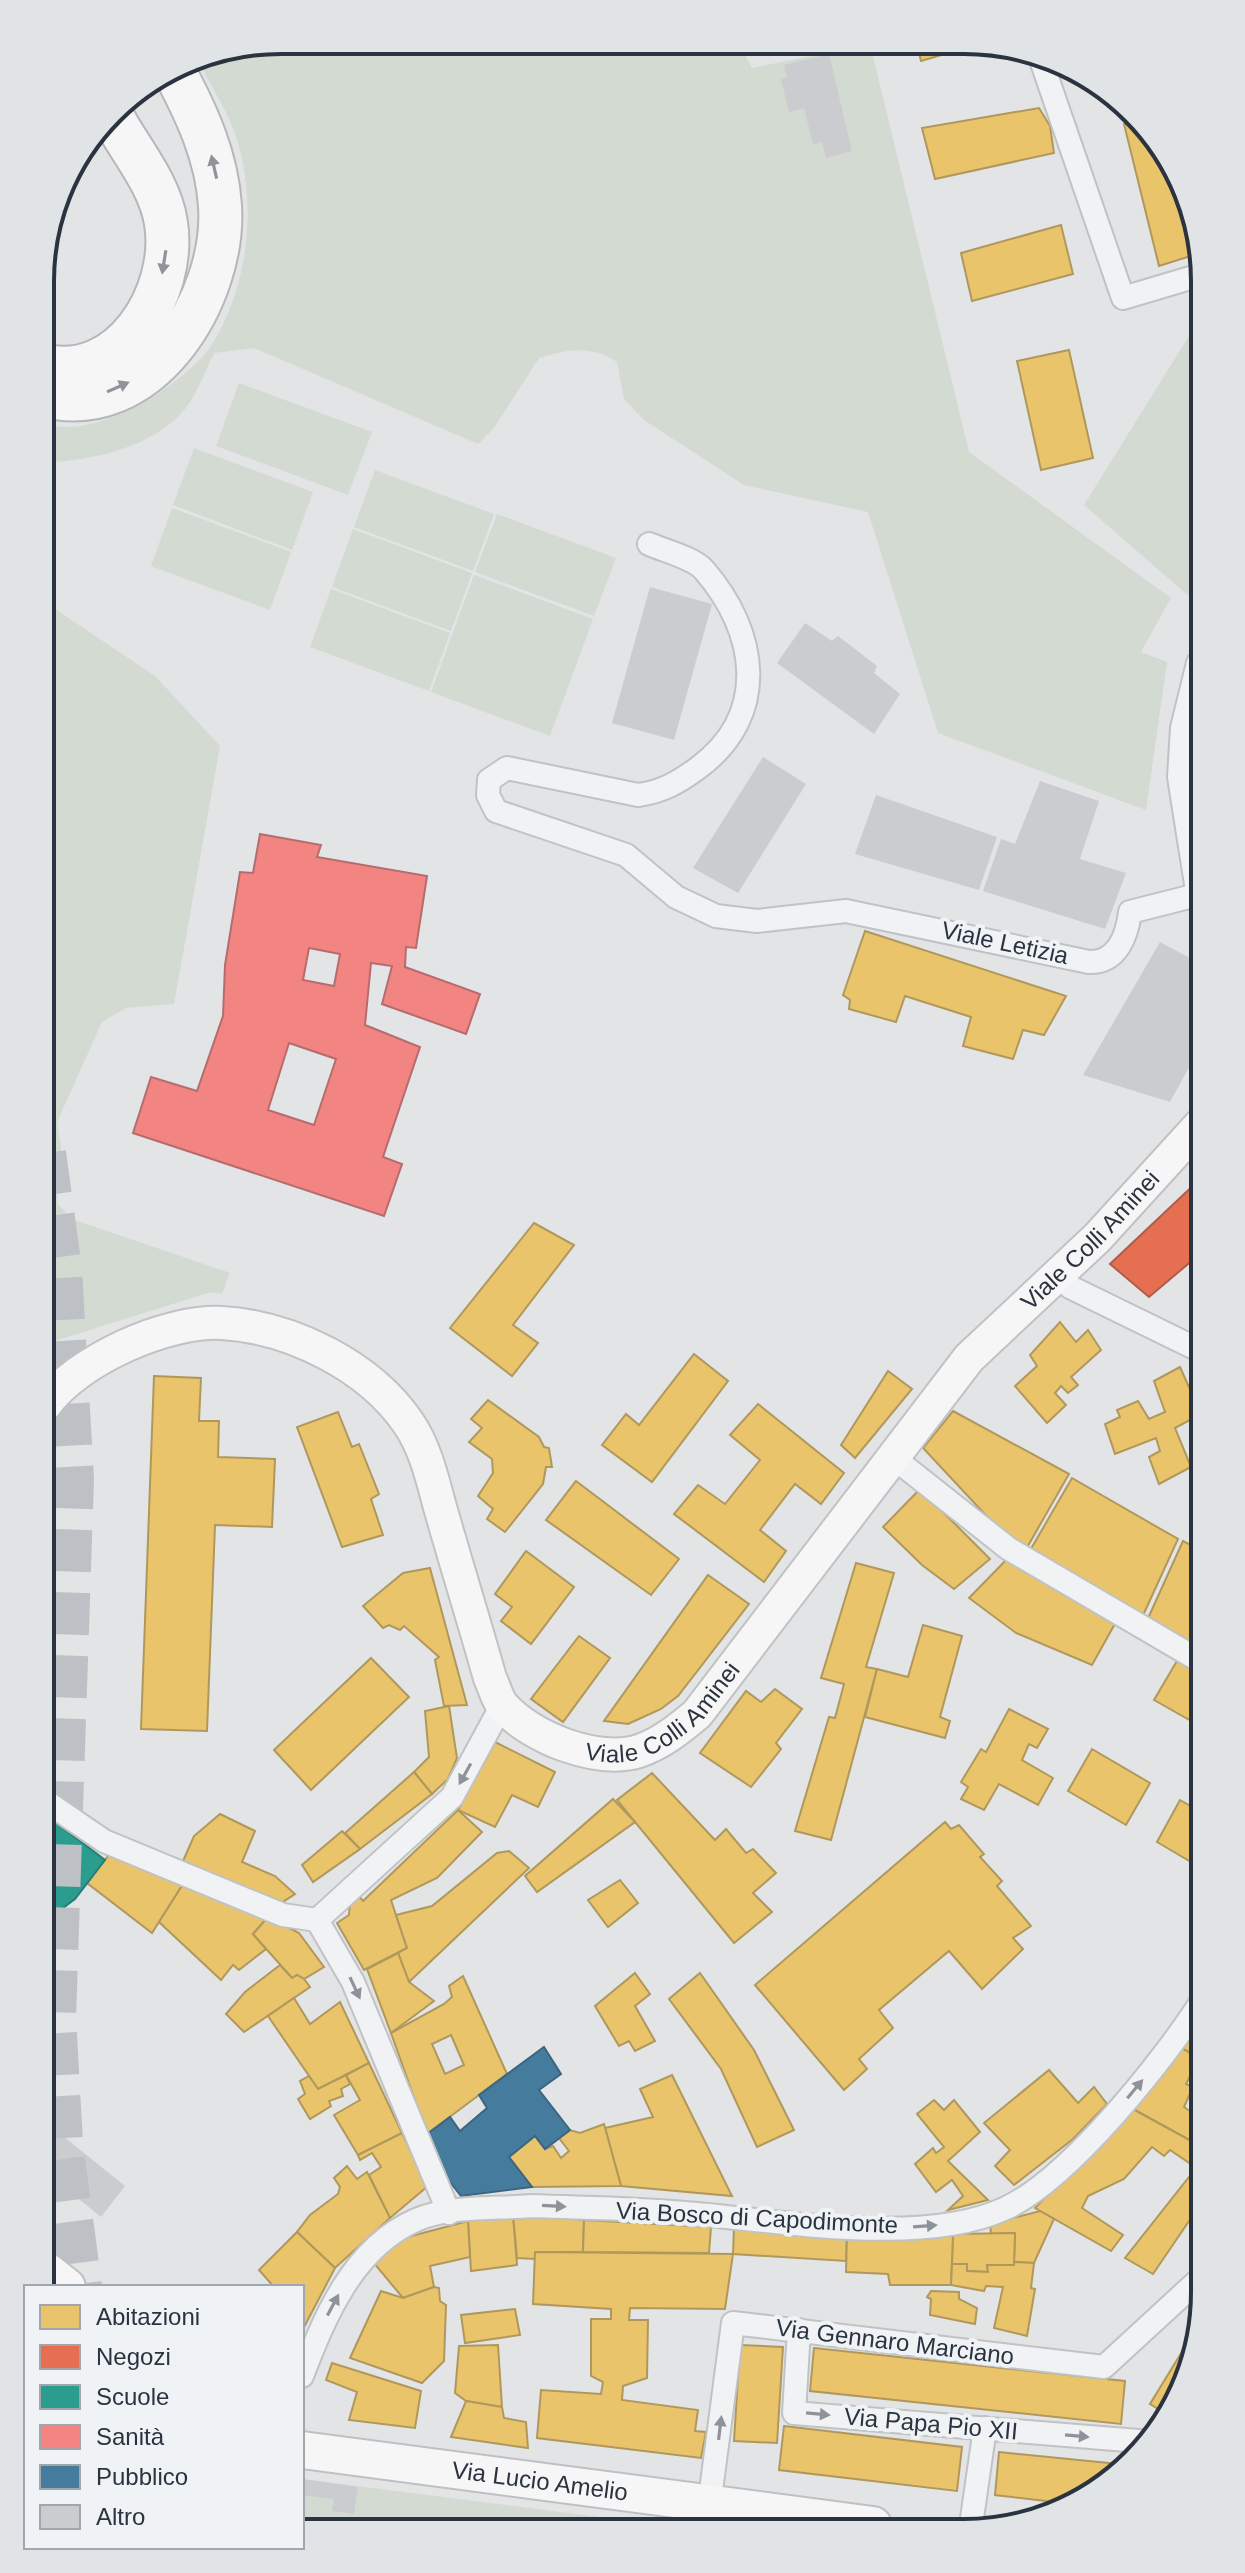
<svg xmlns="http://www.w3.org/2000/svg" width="1245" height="2573" viewBox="0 0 1245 2573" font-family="Arial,sans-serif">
  <rect width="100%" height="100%" fill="#e2e4e6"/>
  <g fill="#d3dad2">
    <path d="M281,40L738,43L752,68L870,44L969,452L1171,598L1141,652L1167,662L1146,810L938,733L868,512L744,485L644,420L624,399L617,362C590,345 569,349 539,358L494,428L478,444L254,348L214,353C205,371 197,394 185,409C151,449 92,460 43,463V422C65,434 103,422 125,412C150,402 197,368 211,346C249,286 257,206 237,139C228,111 209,83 196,57Z"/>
    <path d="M1197,323L1198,604L1084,505Z"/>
    <path d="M239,383L372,432L348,495L216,446Z"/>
    <path d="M194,448L313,492L292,550L173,505Z"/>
    <path d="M375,470L494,514L473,571L354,527Z"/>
    <path d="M172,508L291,552L270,610L151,566Z"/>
    <path d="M497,514L616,558L594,616L475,572Z"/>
    <path d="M353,529L472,573L451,631L332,587Z"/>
    <path d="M474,575L593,619L550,736L431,692Z"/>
    <path d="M331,589L450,633L429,691L310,647Z"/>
    <path d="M43,601L155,676L220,746L174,1004L126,1008L102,1022L57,1122L61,1147L57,1203L72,1219L230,1273L222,1294L211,1292L45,1344Z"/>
    <path d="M302,2479L671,2526L302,2528Z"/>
  </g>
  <g fill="#e9c46a" stroke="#b0985d" stroke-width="2" fill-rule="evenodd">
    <path d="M917,44H979L921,61Z"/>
    <path d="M1039,108L1050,126L1054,153L935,179L922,128Z"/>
    <path d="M1140,119L1165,148L1193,219L1195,215L1197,218V254L1159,266L1124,124Z"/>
    <path d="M1061,225L1073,274L972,301L961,253Z"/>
    <path d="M1069,350L1093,458L1041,470L1017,361Z"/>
    <path d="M865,931L1066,996L1044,1035L1023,1030L1013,1059L963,1046L971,1017L905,996L896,1022L849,1009L850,1000L843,995Z"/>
    <path d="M534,1223L574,1245L513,1325L538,1343L512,1376L450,1328Z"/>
    <path d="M1060,1322L1076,1342L1088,1330L1101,1350L1071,1377L1078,1385L1068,1393L1061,1386L1055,1393L1066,1405L1047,1423L1015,1386L1037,1366L1030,1355Z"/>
    <path d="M694,1354L728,1381L652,1482L602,1445L626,1414L639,1425Z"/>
    <path d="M1180,1367L1201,1414L1175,1428L1191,1467L1159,1484L1149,1457L1160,1451L1156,1438L1115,1454L1105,1424L1120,1417L1117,1410L1138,1401L1149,1419L1165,1412L1154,1381Z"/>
    <path d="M888,1371L912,1389L855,1458L841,1445Z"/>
    <path d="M154,1376L201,1378L199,1421H219L218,1457L275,1459L272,1527L215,1525L207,1731L141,1729Z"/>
    <path d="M488,1400L539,1437L544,1447L549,1448L552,1467H546L543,1484L505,1532L487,1519L493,1509L478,1496L493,1473L492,1459L469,1442L482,1428L471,1419Z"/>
    <path d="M758,1404L844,1473L821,1504L795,1484L760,1530L786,1551L764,1582L674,1514L698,1485L725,1504L760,1460L730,1435Z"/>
    <path d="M953,1411L1069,1474L1025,1551L1008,1539L923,1448Z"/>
    <path d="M338,1412L352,1447L359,1444L379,1494L371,1499L383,1535L342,1547L297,1427Z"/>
    <path d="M1072,1478L1178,1539L1140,1622L1028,1554Z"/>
    <path d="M576,1481L679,1559L651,1595L546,1520Z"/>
    <path d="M920,1489L990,1559L954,1589L922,1565L883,1527Z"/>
    <path d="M1183,1541L1202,1551V1650L1145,1625Z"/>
    <path d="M526,1551L574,1587L531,1644L501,1621L512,1607L495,1594Z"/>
    <path d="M1010,1556L1117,1620L1092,1665L1016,1633L969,1598Z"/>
    <path d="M856,1563L894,1573L866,1667L877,1669L831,1840L795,1831L829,1717L835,1718L844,1684L821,1678Z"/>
    <path d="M430,1568L467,1705L444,1706L435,1660L439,1657L404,1626L400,1630L389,1625L383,1628L363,1606L403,1573Z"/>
    <path d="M708,1575L749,1604L678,1696L661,1709L628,1724L604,1721Z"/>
    <path d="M923,1625L962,1636L940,1717L950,1721L945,1738L865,1717L877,1669L908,1677Z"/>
    <path d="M579,1636L610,1658L563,1722L531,1699Z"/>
    <path d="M1181,1654L1202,1666V1727L1154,1700Z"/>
    <path d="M371,1658L409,1697L311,1790L274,1750Z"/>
    <path d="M775,1689L802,1709L776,1743L781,1749L751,1787L700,1753L746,1691L761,1702Z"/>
    <path d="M449,1706L457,1758L448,1779L432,1794L414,1772L429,1757L425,1711Z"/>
    <path d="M1009,1709L1048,1729L1037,1748L1029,1744L1022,1760L1053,1778L1038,1805L999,1784L984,1810L961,1799L968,1787L961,1782L981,1749L986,1752Z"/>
    <path d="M495,1742L555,1772L538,1807L512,1795L495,1827L458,1810Z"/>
    <path d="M1092,1749L1150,1783L1126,1825L1068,1791Z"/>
    <path d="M414,1772L432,1794L360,1849L345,1833Z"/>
    <path d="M652,1773L715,1840L726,1829L746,1853L753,1849L776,1873L753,1893L772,1912L734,1943L617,1800Z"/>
    <path d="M613,1799L635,1822L537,1892L525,1876Z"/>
    <path d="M1180,1800L1203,1813V1869L1157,1842Z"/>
    <path d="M458,1810L482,1832L437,1878L391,1900L407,1948L364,1970L337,1923L349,1915L350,1903L359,1896L363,1901Z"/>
    <path d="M220,1814L255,1831L242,1862L275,1876L295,1894L281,1903L183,1861L194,1836Z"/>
    <path d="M945,1822L951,1829L959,1825L984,1854L980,1857L1002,1881L997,1886L1031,1926L1013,1938L1023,1949L982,1989L949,1951L879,2010L893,2028L859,2059L867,2069L844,2090L755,1985Z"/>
    <path d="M342,1831L360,1849L313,1882L302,1865Z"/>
    <path d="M112,1851L185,1881L152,1933L87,1883Z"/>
    <path d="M509,1851L529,1868L409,1982L398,1953L407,1948L396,1915L432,1906L497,1853Z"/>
    <path d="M620,1880L638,1903L608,1927L588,1900Z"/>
    <path d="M185,1881L268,1917L253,1934L266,1949L239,1970L233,1965L221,1980L159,1922Z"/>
    <path d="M268,1917L299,1933L324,1967L304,1979L297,1975L292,1978L253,1934Z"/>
    <path d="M398,1953L409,1982L434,2001L391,2033L367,1969Z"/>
    <path d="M280,1965L292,1978L297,1975L304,1979L310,1987L244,2032L226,2014L245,1992Z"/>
    <path d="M635,1973L650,1994L635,2006L655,2041L635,2051L629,2041L619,2046L595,2006Z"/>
    <path d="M700,1973L754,2050L794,2130L757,2147L721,2069L669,1999Z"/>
    <path d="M463,1976L507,2074L427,2134L391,2033L444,2004L452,1997L449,1986ZM451,2035L464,2065L445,2074L432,2044Z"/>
    <path d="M294,1998L310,2024L340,2002L369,2063L318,2089L268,2016Z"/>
    <path d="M1203,2016L1204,2060L1181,2048Z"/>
    <path d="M1181,2048L1204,2060V2081L1190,2076L1186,2084L1193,2087L1184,2107L1204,2121V2148L1131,2108Z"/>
    <path d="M369,2063L402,2133L358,2155L334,2115L360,2100L346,2075Z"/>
    <path d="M1049,2070L1078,2103L1094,2087L1107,2104L1073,2139L1014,2185L995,2166L1010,2150L984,2123Z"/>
    <path d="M346,2075L350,2084L341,2089L343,2096L329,2101L331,2106L310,2119L298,2099L305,2094L300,2081L309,2076L318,2089Z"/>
    <path d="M672,2075L732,2196L621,2186L605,2128L653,2117L640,2089Z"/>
    <path d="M934,2100L944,2110L954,2100L980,2132L948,2161L988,2200L948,2210L963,2196L952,2180L936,2192L915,2164L933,2148L936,2153L944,2147L917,2114Z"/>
    <path d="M1131,2108L1204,2148V2173L1170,2150L1164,2156L1152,2147L1124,2179L1088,2196L1082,2208L1123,2235L1111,2251L1035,2208Z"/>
    <path d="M604,2124L621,2186L532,2187L509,2157L535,2136L545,2149L553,2146L561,2158L569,2151L559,2138L570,2130L580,2133Z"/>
    <path d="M402,2133L428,2186L390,2218L369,2175L381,2167L372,2153L360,2160L358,2155Z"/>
    <path d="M347,2166L357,2179L367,2172L390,2218L335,2268L297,2232L310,2215L338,2194L340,2187L334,2178Z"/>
    <path d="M1189,2177L1204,2183V2199L1153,2274L1125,2258Z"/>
    <path d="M1040,2211L1054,2219L1034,2263L1014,2262L1015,2233L991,2234L990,2224Z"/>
    <path d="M513,2214L517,2265L471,2271L468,2221Z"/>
    <path d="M513,2214L584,2220L583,2252H535V2259L517,2258Z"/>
    <path d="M584,2220L711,2227L709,2253L583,2252Z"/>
    <path d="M468,2221L470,2257L430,2266L434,2287L403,2298L373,2262L404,2238Z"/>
    <path d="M734,2227L847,2235L846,2261L733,2254Z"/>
    <path d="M297,2232L335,2268L302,2331V2287H274L259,2270Z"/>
    <path d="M1015,2233L1014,2265H987L988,2272L967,2271V2264H952L953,2234Z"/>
    <path d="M953,2234L951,2285H890L888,2274L846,2272L847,2235Z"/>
    <path d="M535,2252L733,2254L725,2309L630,2308L629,2320H648L647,2378L623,2386L622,2400L698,2410L695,2431L706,2432L701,2458L537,2438L541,2390L601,2394L603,2382L591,2376V2319H611V2309L533,2304Z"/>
    <path d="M1014,2262L1034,2263L1031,2288L1035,2289L1027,2336L994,2328L1003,2287L986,2286L984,2291L951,2285L952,2264H967V2271L988,2272L987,2265H1014Z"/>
    <path d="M434,2287L439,2288L440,2301L446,2305L444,2361L422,2383L350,2358L381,2291L403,2298Z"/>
    <path d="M931,2291L959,2292V2299L977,2308L975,2324L930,2315L931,2299L927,2297Z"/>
    <path d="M515,2309L520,2335L465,2343L461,2315Z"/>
    <path d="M1202,2319L1186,2384L1168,2415L1150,2404Z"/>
    <path d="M498,2345L502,2407L466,2401L455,2393L459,2346Z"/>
    <path d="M740,2345L783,2347L777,2443L734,2441Z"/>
    <path d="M814,2348L1125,2381L1121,2424L810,2391Z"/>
    <path d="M332,2363L421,2391L415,2428L349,2420L357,2392L326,2380Z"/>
    <path d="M466,2401L502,2407L504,2418L526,2422L528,2448L451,2437Z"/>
    <path d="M784,2426L962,2447L957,2491L779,2470Z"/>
    <path d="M999,2452L1129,2465L1097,2493L1071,2504L995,2495Z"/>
  </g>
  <path fill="#e76f51" stroke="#ae5d4c" stroke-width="2" d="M1200,1179L1201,1253L1149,1297L1110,1264Z"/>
  <path fill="#2a9d8f" stroke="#2a7d77" stroke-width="2" d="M47,1816L105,1860L75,1899L47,1920Z"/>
  <path fill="#f28482" stroke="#b66c6e" stroke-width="2" fill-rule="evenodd" d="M260,834L321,845L317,857L427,876L416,948L406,947L405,967L480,994L466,1034L382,1004L392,966L371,963L365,1025L420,1047L383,1157L402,1164L384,1216L133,1133L151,1077L197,1091L223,1016L225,965L240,872L253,873ZM309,948L340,954L334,986L303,980ZM289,1043L336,1059L314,1125L268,1110Z"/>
  <path fill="#457b9d" stroke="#3d6581" stroke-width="2" d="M544,2047L561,2074L539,2090L570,2130L545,2149L535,2136L509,2157L532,2187L461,2196L446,2177L427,2134L450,2117L460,2131L487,2108L479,2095Z"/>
  <g fill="#cacccf">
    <path d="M829,54L852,151L826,158L822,142L813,144L804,108L789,112L781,79L787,78L784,65Z"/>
    <path d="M42,279L55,289L42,314Z"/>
    <path d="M650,587L712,604L674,740L612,723Z"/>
    <path d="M805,623L832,641L838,636L877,666L874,673L900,694L874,734L777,663Z"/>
    <path d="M763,757L806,784L738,893L693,868Z"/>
    <path d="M1040,781L1099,801L1080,859L1126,873L1105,929L983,891L1001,839L1015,844Z"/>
    <path d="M876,795L997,837L979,890L855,854Z"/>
    <path d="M1160,942L1199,963L1200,1047L1170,1102L1083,1075Z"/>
    <path d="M48,2124L125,2186L101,2217L48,2174Z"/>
    <path d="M302,2479L358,2487L354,2514L332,2511L334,2499L302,2495Z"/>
  </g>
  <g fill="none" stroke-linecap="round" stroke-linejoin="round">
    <path stroke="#bdc1c5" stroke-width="42" stroke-dasharray="42 21" stroke-linecap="butt" d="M45,1153L61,1270L73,1479L55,2018L62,2144L81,2287"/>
    <defs>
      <g id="minor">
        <path d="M1041,60L1123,298L1197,276"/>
        <path d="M649,544C665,551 694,558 704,570C758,632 770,715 698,768C679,782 662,792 638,795L507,768L489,780L488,795L496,811L626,855L676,897L716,916L757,921L846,911L1089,962C1117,963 1127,936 1130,912L1197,895"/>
        <path d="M1198,663L1182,728L1179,777L1199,903"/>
        <path d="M1070,1287L1201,1351"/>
        <path d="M904,1466L1009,1549L1202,1662"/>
        <path d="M47,1802L104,1841L283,1915L317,1920"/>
        <path d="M317,1920L353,1982L449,2213"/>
        <path d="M317,1920L452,1797L502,1705"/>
        <path d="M799,2330L794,2413L1151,2442"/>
        <path d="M302,2376C325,2316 353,2248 416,2220C451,2205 496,2209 533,2206C584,2208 635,2208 685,2213C775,2220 921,2247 1004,2209C1068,2181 1165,2059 1203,1999"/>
        <path d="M709,2506L733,2323L1104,2367L1204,2275"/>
        <path d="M971,2525L985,2428"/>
      </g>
      <g id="secondary">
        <path id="s1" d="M45,1405C77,1360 167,1320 222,1323C291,1327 370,1366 409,1424C428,1452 434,1488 444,1521C459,1573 475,1625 490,1678C494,1686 497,1699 503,1706C531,1738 598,1764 639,1751C662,1743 679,1729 697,1714L969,1358L1097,1238L1200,1125"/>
      </g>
      <g id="primary">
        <path d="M48,2272L67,2287"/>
        <path id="s2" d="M302,2450L873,2525"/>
      </g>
      <g id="motorway">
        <path d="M42,365C121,385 177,293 166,223C160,183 129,149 111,114"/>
        <path d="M42,395C149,425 226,297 220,206C217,156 196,112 173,69"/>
      </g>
    </defs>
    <use href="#minor" stroke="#c0c2c4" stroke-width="26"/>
    <use href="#secondary" stroke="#c0c2c4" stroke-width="36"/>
    <use href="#primary" stroke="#bec1c4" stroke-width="40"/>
    <use href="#motorway" stroke="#b5b7bb" stroke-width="46"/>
    <use href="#minor" stroke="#f1f2f4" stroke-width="22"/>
    <use href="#secondary" stroke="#f6f6f6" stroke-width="32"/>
    <use href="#primary" stroke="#f6f6f6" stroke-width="36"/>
    <use href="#motorway" stroke="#f6f6f6" stroke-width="42"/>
  </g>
  <defs><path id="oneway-solid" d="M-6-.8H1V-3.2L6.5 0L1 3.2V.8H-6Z" transform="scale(2)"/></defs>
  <g fill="#90949a">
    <use href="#oneway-solid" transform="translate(214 167) rotate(-103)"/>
    <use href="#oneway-solid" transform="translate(164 262) rotate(99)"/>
    <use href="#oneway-solid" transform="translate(118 387) rotate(-24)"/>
  </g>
  <g fill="#8e929a">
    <use href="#oneway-solid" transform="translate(465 1774) rotate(119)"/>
    <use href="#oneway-solid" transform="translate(355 1988) rotate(65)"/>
    <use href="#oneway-solid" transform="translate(1135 2089) rotate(-50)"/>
    <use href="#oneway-solid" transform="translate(554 2206) rotate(3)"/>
    <use href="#oneway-solid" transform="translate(925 2226) rotate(-4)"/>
    <use href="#oneway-solid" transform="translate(333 2305) rotate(-62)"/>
    <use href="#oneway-solid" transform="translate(818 2414) rotate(5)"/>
    <use href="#oneway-solid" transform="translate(720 2428) rotate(-83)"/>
    <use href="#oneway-solid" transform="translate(1077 2436) rotate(5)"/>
  </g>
  <g text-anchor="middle" stroke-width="8" stroke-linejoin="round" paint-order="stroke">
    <g font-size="24" fill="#2a333f" stroke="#f0f3f6">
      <text transform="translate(1005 943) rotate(12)" y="8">Viale Letizia</text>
      <text dy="8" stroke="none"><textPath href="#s1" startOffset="1554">Viale Colli Aminei</textPath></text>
      <text dy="8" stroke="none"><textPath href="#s1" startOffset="906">Viale Colli Aminei</textPath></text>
      <text transform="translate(757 2218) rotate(3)" y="8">Via Bosco di Capodimonte</text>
      <text transform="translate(895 2342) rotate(7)" y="8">Via Gennaro Marciano</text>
      <text transform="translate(931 2424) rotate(5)" y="8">Via Papa Pio XII</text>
      <text dy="8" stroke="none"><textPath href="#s2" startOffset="240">Via Lucio Amelio</textPath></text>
    </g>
  </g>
  <path d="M0 0H1245V2573H0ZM281 54H964A227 227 0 0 1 1191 281V2292A227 227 0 0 1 964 2519H281A227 227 0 0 1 54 2292V281A227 227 0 0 1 281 54Z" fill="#e0e4e7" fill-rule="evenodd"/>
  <path fill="none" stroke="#2a333f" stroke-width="4" d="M281 54H964A227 227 0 0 1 1191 281V2292A227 227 0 0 1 964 2519H281A227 227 0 0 1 54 2292V281A227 227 0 0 1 281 54Z"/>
  <rect x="24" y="2285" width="280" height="264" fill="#f0f3f6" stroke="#a1a6ad" stroke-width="2"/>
  <rect x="40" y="2305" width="40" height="24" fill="#e9c46a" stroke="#a1a6ad" stroke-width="2"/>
  <text x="96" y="2325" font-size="24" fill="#2a333f">Abitazioni</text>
  <rect x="40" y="2345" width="40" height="24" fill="#e76f51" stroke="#a1a6ad" stroke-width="2"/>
  <text x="96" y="2365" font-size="24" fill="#2a333f">Negozi</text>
  <rect x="40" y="2385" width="40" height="24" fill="#2a9d8f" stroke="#a1a6ad" stroke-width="2"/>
  <text x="96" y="2405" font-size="24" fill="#2a333f">Scuole</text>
  <rect x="40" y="2425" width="40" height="24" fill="#f28482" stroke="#a1a6ad" stroke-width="2"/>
  <text x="96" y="2445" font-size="24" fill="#2a333f">Sanità</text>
  <rect x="40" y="2465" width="40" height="24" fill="#457b9d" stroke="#a1a6ad" stroke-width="2"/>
  <text x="96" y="2485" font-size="24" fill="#2a333f">Pubblico</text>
  <rect x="40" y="2505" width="40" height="24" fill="#cacccf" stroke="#a1a6ad" stroke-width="2"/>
  <text x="96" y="2525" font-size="24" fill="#2a333f">Altro</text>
</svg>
